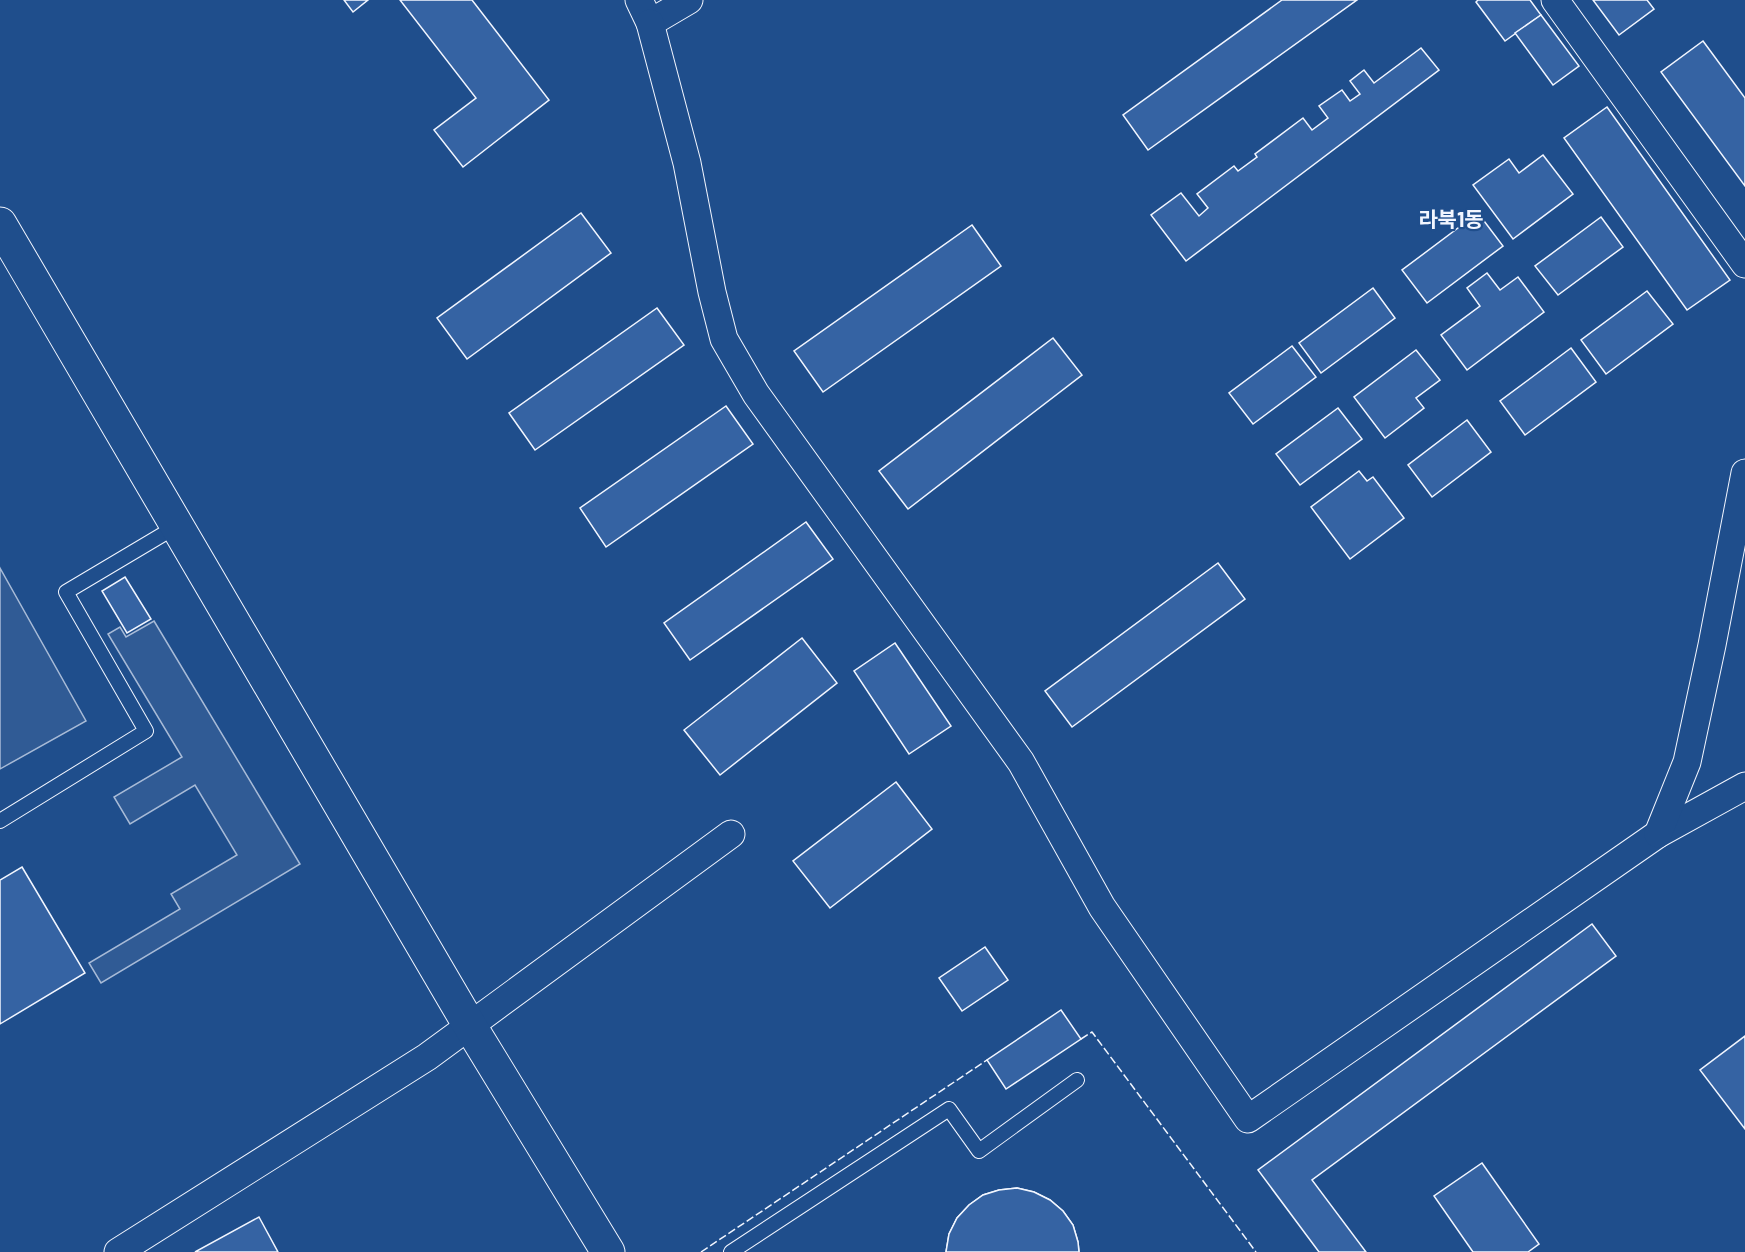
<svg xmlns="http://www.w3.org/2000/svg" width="1745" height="1252" viewBox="0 0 1745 1252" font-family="Barlow,'Noto Sans KR',sans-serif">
  <rect width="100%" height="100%" fill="#1f4e8c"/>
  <g fill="#305b95" stroke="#a8bbd7" stroke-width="1.5">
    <path d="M0,568L86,721L0,769Z"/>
    <path d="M154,621L300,864L101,983L89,963L180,909L171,894L237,855L195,785L130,824L114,797L182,757L108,634L120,627L126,637Z"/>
  </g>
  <g fill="#3563a3" stroke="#f2f6ff" stroke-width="1.5">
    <path d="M344,0H368L353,12Z"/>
    <path d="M400,0H472L549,100L463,167L434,130L476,98Z"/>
    <path d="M1282,0H1357L1148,150L1123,115Z"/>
    <path d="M1478,0H1530L1541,15L1505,41L1476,2Z"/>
    <path d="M1593,0H1647L1654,9L1619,35Z"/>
    <path d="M1541,15L1579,66L1553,85L1515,33Z"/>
    <path d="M1703,41L1745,98V186L1661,72Z"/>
    <path d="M1421,48L1439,70L1186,261L1151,215L1181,193L1199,216L1208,208L1197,194L1234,166L1238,171L1257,157L1255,154L1303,118L1312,130L1328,118L1319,106L1342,90L1350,101L1360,94L1350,81L1364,70L1374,83Z"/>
    <path d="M1607,107L1730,280L1687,310L1564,138Z"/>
    <path d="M1543,155L1573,194L1513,239L1473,185L1509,159L1519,173Z"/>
    <path d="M581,213L611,253L467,359L437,318Z"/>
    <path d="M1478,213L1503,246L1427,303L1402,270Z"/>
    <path d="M1601,217L1623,247L1558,295L1535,266Z"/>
    <path d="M972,225L1001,266L823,392L794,351Z"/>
    <path d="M1487,273L1500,290L1518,277L1544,312L1467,370L1441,335L1480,306L1467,288Z"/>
    <path d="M1373,288L1395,318L1321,373L1299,343Z"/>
    <path d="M1647,291L1673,324L1606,374L1581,340Z"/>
    <path d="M657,308L684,345L535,450L509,413Z"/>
    <path d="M1053,338L1082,375L908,509L879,471Z"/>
    <path d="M1292,346L1316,377L1253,424L1229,393Z"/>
    <path d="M1571,348L1596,382L1525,435L1500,401Z"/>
    <path d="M1416,350L1440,380L1416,398L1424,408L1385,438L1354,397Z"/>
    <path d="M726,406L753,444L606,547L580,508Z"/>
    <path d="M1338,408L1362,439L1300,485L1276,454Z"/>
    <path d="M1467,420L1491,452L1432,497L1408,465Z"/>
    <path d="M1359,471L1367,481L1373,477L1404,518L1350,559L1311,507Z"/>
    <path d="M806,522L833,559L690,660L664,623Z"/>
    <path d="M1218,563L1245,599L1072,727L1045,691Z"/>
    <path d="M125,577L151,619L127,633L102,591Z"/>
    <path d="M802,638L837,683L720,775L684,730Z"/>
    <path d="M895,643L951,726L909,754L854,671Z"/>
    <path d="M896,782L932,829L830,908L793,861Z"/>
    <path d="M22,867L85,973L0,1024V880Z"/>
    <path d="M1592,924L1616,956L1312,1180L1366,1252H1319L1258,1170Z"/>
    <path d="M985,947L1008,980L962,1011L939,978Z"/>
    <path d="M1061,1010L1081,1039L1006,1089L987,1060Z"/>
    <path d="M1745,1036V1129L1700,1070Z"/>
    <path d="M1482,1163L1539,1244L1528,1252H1473L1434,1196Z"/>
    <path d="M1017,1188L1034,1192L1050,1200L1063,1211L1073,1225L1078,1242L1079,1252H946L949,1234L957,1218L969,1205L983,1195L999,1190Z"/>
    <path d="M1017,1188L1034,1192L1050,1200L1063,1211L1073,1225L1078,1242L1079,1252H946L949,1234L957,1218L969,1205L983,1195L999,1190Z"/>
    <path d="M259,1217L278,1252H195Z"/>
  </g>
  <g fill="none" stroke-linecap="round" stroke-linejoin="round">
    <defs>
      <g id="service">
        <path d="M0,821L146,731L66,592L177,526"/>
        <path d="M731,1252L949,1109L979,1151L1077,1080"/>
      </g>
      <g id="minor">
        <path d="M639,0L650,23L689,0"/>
        <path d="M1555,0L1745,264"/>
        <path d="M650,23L687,163L712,292L724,339L756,394L1021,762L1102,907L1248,1119L1658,834L1745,786"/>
        <path d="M1658,834L1687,762L1712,645L1745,473"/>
        <path d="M118,1252L427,1057L731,834"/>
      </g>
      <path id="tertiary" d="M0,224L470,1026L608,1252"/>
    </defs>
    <use href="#service" stroke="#f2f6ff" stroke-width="16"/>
    <use href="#minor" stroke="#f2f6ff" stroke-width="29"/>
    <use href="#tertiary" stroke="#f2f6ff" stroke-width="35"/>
    <use href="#service" stroke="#1f4e8c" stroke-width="14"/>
    <use href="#minor" stroke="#1f4e8c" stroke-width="27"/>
    <use href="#tertiary" stroke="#1f4e8c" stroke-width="33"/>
    <g stroke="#f2f6ff" stroke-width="1.5" stroke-dasharray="8 3" stroke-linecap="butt">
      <path d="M1081,1039L1092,1032L1256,1252"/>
      <path d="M701,1252L987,1060"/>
    </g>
  </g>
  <g text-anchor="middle" stroke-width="4.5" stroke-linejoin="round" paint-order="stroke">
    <g font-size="21" font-weight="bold" fill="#f2f6ff" stroke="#1f4e8c">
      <text x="1451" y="227">라북1동</text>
    </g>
  </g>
</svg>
